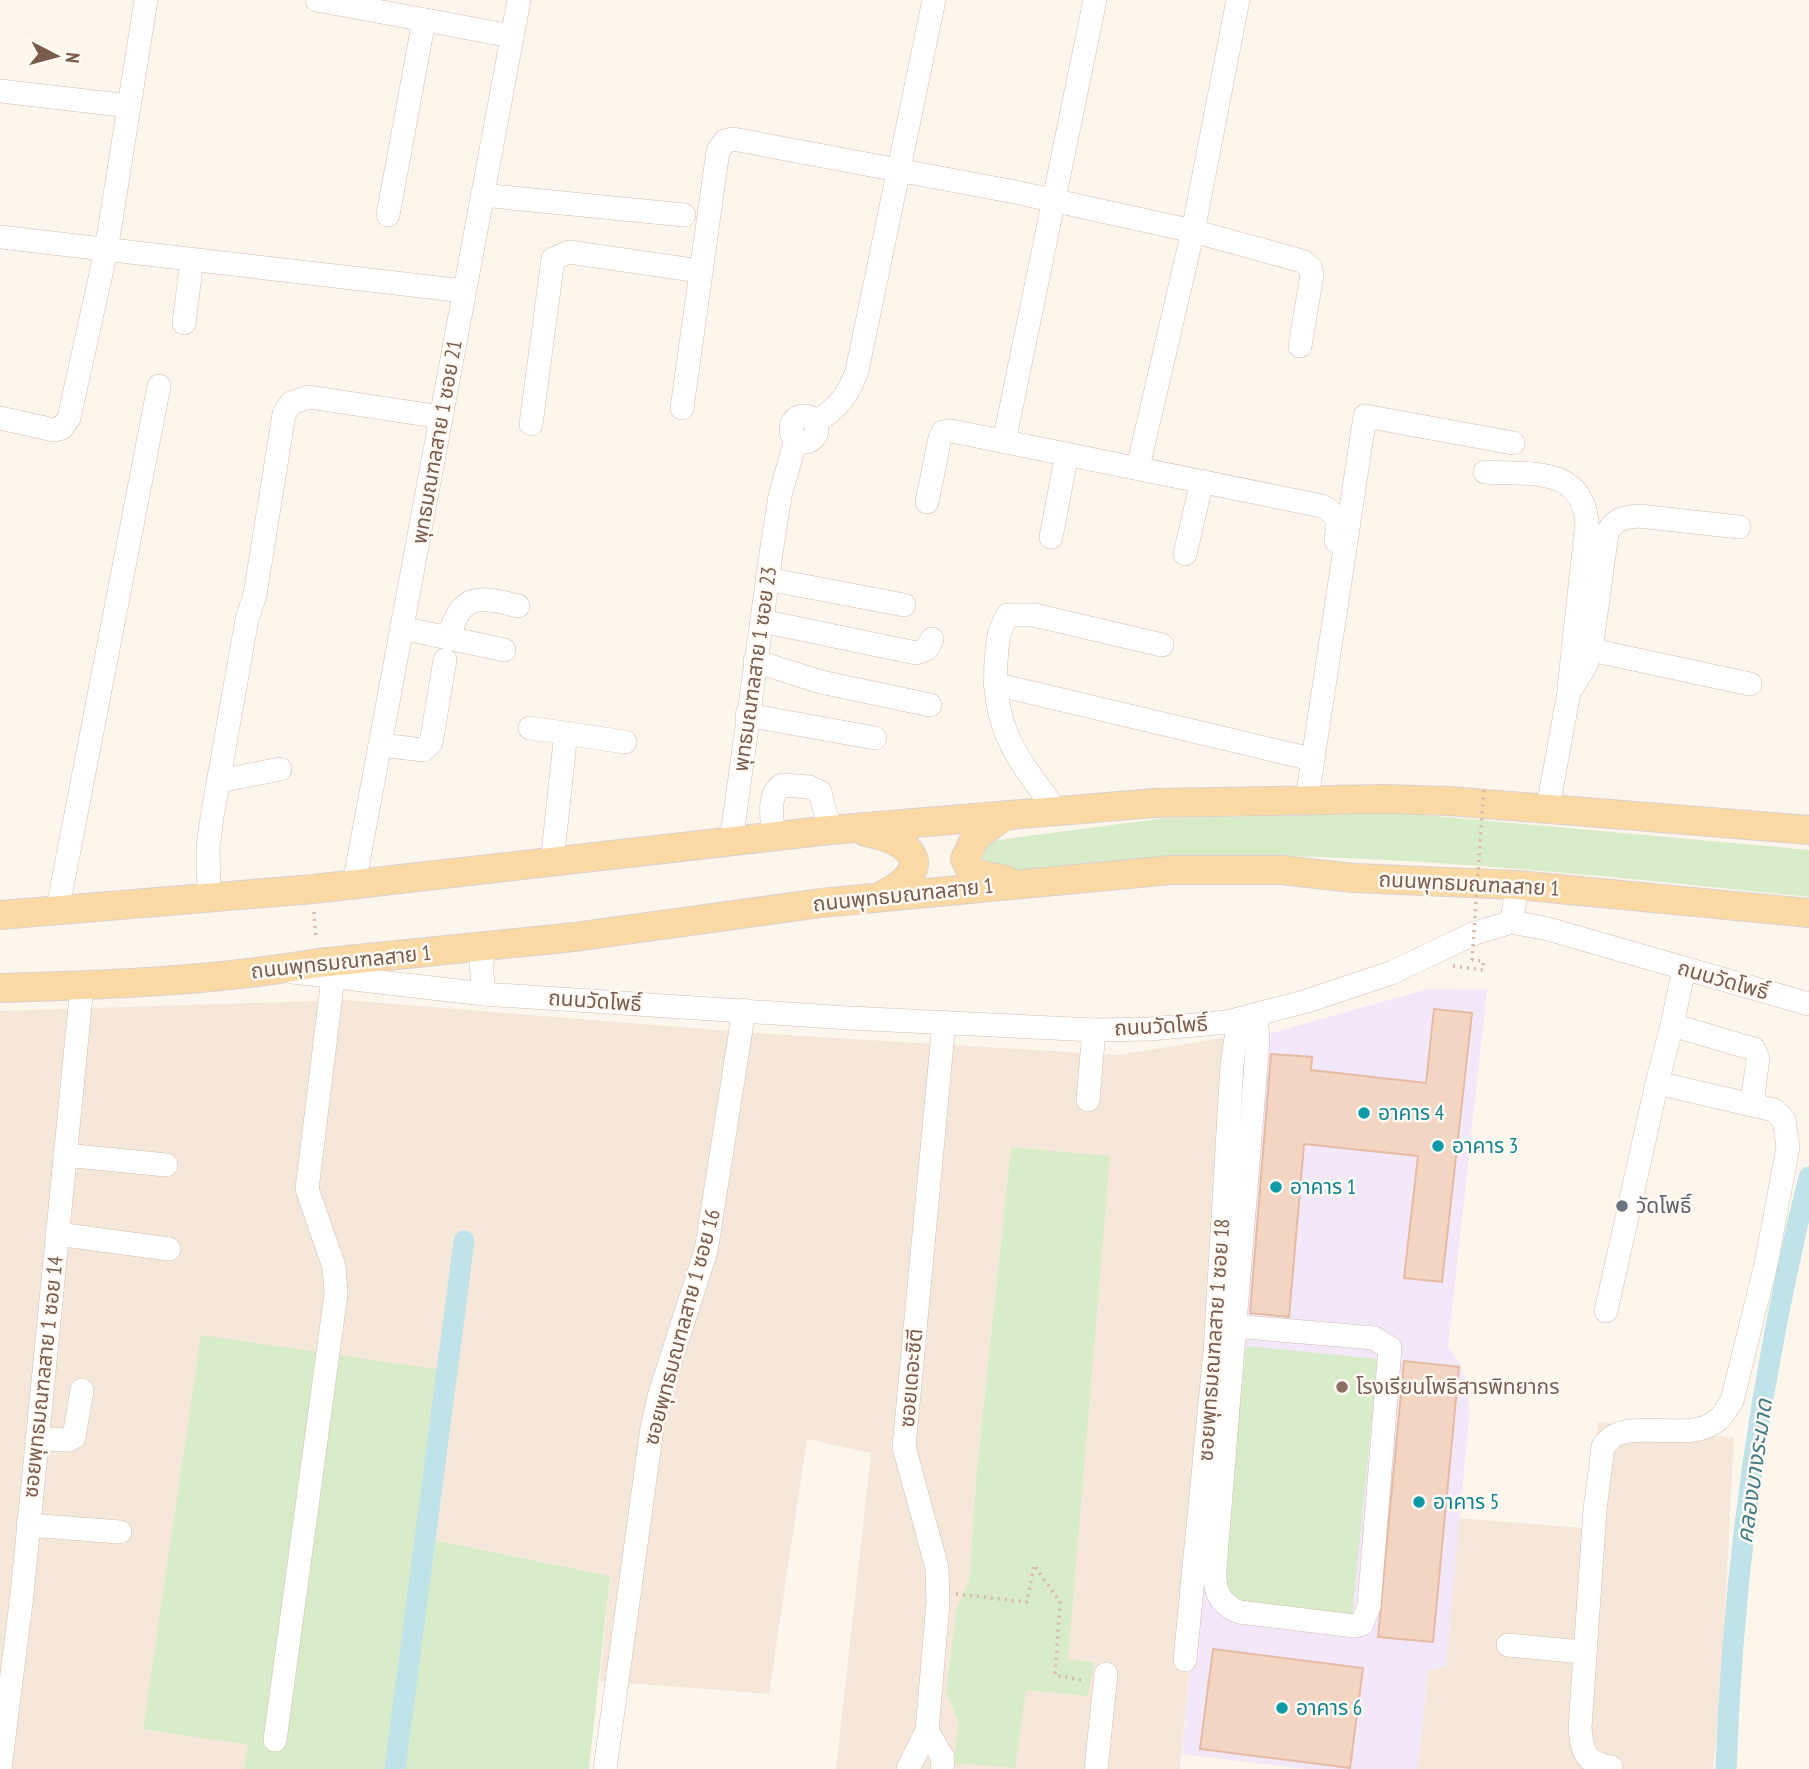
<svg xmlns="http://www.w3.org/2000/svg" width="1809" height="1769" viewBox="0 0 1809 1769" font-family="'PT Sans Narrow','Noto Sans Thai',sans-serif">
  <rect width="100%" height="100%" fill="#fdf6ec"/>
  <g fill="#f5e8da" fill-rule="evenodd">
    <path d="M345,1000L754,1033L1118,1055L1228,1037L1222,1335L1180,1769H836L871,1453L807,1439L769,1694L600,1681L610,1576L434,1540L143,1729L249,1745L244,1769H0V1011ZM1011,1147L1110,1157L969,1580L977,1468Z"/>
    <path d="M1598,1422L1734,1438L1721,1688L1713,1769H1418L1428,1671L1446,1665L1459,1518L1583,1528Z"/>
  </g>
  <path fill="#f3e8fa" d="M1428,989L1487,990L1448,1347L1462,1367L1470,1407L1446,1666L1428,1671L1418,1769H1306L1182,1754L1222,1335L1240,1042Z"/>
  <g fill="#d8ecc9">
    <path d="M1403,813L1809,850V897C1634,879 1457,860 1281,856C1186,854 1091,863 996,872L978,863L982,846L990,841L1165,818Z"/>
    <path d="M1011,1147L1110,1156L1068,1660L1094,1662L1088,1696L1026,1690L1015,1768L953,1763L959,1723L946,1692L956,1612L969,1580L977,1468Z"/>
    <path d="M201,1335L456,1372L434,1540L610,1576L589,1769H244L248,1745L143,1729Z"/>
    <path d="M1246,1346L1378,1359L1352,1616L1220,1602Z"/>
  </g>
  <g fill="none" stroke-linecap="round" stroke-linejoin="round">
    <g stroke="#bfe3e8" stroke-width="21">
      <path d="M395,1769L464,1241"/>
      <path d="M1726,1769C1733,1569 1761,1370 1809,1177"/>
    </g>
  </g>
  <g fill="#f3d5c3" stroke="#e6bba3" stroke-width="2">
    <path d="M1434,1009L1472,1013L1442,1282L1404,1278L1418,1156L1304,1144L1289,1317L1250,1313L1271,1054L1312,1057L1311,1070L1426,1083Z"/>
    <path d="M1404,1361L1459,1367L1433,1642L1378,1637Z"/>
    <path d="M1213,1649L1363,1668L1350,1768L1200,1749Z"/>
  </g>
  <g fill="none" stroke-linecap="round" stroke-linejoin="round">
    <defs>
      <g id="minor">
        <path d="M317,0L511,36"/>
        <path d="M0,91L129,106"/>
        <path d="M482,195L684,215"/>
        <path d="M388,215L424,20"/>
        <path d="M0,237L464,291"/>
        <path d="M184,323L192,260"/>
        <path d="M682,408L718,151L725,141L733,139L1015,192L1193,231L1302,261L1310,267L1312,275L1300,346"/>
        <circle cx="804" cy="429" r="13"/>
        <path d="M0,418L54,430L62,428L69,418L106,251L146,0"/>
        <path d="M815,422C838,409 848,395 857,371L934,0"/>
        <path d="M531,424L553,259L569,252L700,271"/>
        <path d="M1004,442L1095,0"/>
        <path d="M1138,467L1193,231L1238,0"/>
        <path d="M1485,472C1529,475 1581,465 1587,522L1569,688"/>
        <path d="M927,502L940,438L943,432L952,431L1322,506C1339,515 1338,523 1336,541"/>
        <path d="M1051,537L1067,454"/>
        <path d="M1185,554L1202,481"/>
        <path d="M767,579L904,605"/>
        <path d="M762,621L916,653L927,649L932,639"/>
        <path d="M402,628L504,650"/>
        <path d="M449,638C460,593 478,596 518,606"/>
        <path d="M1591,650L1607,533C1615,519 1623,517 1639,516L1739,527"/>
        <path d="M755,661L821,682L930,705"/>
        <path d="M995,684L1311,759"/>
        <path d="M747,715L875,738"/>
        <path d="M530,728L625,742"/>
        <path d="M381,745L423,750L431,743L445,660"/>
        <path d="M220,781L280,769"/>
        <path d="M1307,799L1365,416L1513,443"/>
        <path d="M1548,807L1569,692L1585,667L1591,650L1750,684"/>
        <path d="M1055,809C1017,758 992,728 996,662C997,645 998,630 1008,615H1034L1162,645"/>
        <path d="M773,836C773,820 766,796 782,785L809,787L820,792L830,830"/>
        <path d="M731,842L772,547L780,496L796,439"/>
        <path d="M552,862L566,733"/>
        <path d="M354,884L519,0"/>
        <path d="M209,899L208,847L212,817L247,619L255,595L284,414L291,403L309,397L441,417"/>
        <path d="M57,912L159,386"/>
        <path d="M1512,922L1517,885"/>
        <path d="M1684,969L1672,1025L1754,1049L1758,1059L1752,1103"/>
        <path d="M293,972L484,994L849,1018L1094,1030L1150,1029L1227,1022L1307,1001L1391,973L1475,933L1512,922L1548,929L1809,1004"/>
        <path d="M484,994L481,964L486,947"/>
        <path d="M1657,1083L1672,1025"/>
        <path d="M1088,1100L1094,1030"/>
        <path d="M65,1155L166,1165"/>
        <path d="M57,1234L169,1249"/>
        <path d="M1606,1311L1657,1083L1774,1110L1784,1120L1788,1147L1766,1264L1732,1401C1728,1406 1724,1414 1719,1419C1688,1447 1623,1412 1603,1447L1595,1509L1580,1728C1582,1752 1585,1763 1611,1767"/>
        <path d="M1234,1326L1374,1338L1390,1348L1369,1606L1362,1624L1354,1626L1239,1612C1218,1603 1214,1590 1215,1568L1258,1040L1256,1015"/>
        <path d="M37,1439L69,1440L74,1437L82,1390"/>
        <path d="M28,1525L120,1532"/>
        <path d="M1508,1645L1583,1652"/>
        <path d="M1185,1660L1215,1352L1232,1065L1239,1019"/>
        <path d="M927,1731L943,1758L942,1769"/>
        <path d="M275,1740L336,1294L334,1267L307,1189L333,978"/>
        <path d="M0,1768L22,1595L82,986"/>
        <path d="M605,1769L652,1428L660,1393L706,1251L744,1010"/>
        <path d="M908,1769L927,1731L938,1602L937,1568L904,1447L944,1022"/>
        <path d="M1096,1769L1106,1674"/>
      </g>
      <g id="major">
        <path d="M1004,816L976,836L965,859L972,873L1005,880"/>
        <path d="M866,832C913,841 937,867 883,895"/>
        <path d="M0,915L313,889L830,830L1155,803L1384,799L1449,801L1809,830"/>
        <path d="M0,988C105,985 214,981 318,963L574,937L821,903L1171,870H1281L1354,878L1517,885L1809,913"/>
      </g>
    </defs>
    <use href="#minor" stroke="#d1beb0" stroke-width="24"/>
    <use href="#major" stroke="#dad1cd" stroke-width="30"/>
    <g stroke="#d9b8a5" stroke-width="3.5" stroke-dasharray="2 5" stroke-linecap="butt">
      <path d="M314,912L316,939"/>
      <path d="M1453,966L1483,970V961L1472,960"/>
      <path d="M956,1594L1027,1602L1034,1565L1060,1602L1055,1675L1086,1681"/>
    </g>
    <use href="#minor" stroke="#fff" stroke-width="23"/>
    <use href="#major" stroke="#fbd9a5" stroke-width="28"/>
    <path stroke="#d9b8a5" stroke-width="3.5" stroke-dasharray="2 5" stroke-linecap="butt" d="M1472,960L1484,786"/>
  </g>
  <g fill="#0f9aa8" stroke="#fffaf3" stroke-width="2.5">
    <circle cx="1364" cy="1113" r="7"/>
    <circle cx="1438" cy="1146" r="7"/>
    <circle cx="1276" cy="1187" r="7"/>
    <circle cx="1419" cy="1502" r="7"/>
    <circle cx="1282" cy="1708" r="7"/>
  </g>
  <circle fill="#6b7280" stroke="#fffaf3" stroke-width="2.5" cx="1622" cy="1206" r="7"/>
  <circle fill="#8d6e63" stroke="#fffaf3" stroke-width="2.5" cx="1342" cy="1387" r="7"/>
  <g text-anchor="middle" stroke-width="5" stroke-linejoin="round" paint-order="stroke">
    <g font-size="21" fill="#7a5c4d" stroke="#fffaf3">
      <text transform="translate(437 442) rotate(-80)" y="7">พุทธมณฑลสาย 1 ซอย 21</text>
      <text transform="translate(755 669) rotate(-82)" y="7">พุทธมณฑลสาย 1 ซอย 23</text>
      <text transform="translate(1469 884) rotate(3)" y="7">ถนนพุทธมณฑลสาย 1</text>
      <text transform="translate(903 895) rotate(-6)" y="7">ถนนพุทธมณฑลสาย 1</text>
      <text transform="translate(341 962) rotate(-6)" y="7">ถนนพุทธมณฑลสาย 1</text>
      <text transform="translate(1723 980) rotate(16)" y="7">ถนนวัดโพธิ์</text>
      <text transform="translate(595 1001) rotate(4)" y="7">ถนนวัดโพธิ์</text>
      <text transform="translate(1161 1026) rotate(-3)" y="7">ถนนวัดโพธิ์</text>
      <text transform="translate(682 1327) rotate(-75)" y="7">ซอยพุทธมณฑลสาย 1 ซอย 16</text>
      <text transform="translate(1214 1340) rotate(-86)" y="7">ซอยพุทธมณฑลสาย 1 ซอย 18</text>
      <text transform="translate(43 1377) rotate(-84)" y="7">ซอยพุทธมณฑลสาย 1 ซอย 14</text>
      <text transform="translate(911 1378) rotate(-85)" y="7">ซอยเดอะซิตี</text>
    </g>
    <g font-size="21" fill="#0d838f" stroke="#fffaf3" text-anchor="start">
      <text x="1378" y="1120">อาคาร 4</text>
      <text x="1452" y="1153">อาคาร 3</text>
      <text x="1290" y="1194">อาคาร 1</text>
      <text x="1433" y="1509">อาคาร 5</text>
      <text x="1296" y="1715">อาคาร 6</text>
    </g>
    <g font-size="21" fill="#5b616d" stroke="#fffaf3" text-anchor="start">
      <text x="1636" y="1213">วัดโพธิ์</text>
    </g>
    <g font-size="21" fill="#785e54" stroke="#fffaf3" text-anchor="start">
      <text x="1356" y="1394">โรงเรียนโพธิสารพิทยากร</text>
    </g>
    <g font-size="23" font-style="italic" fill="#437c86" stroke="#fffaf3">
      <text transform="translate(1754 1471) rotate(-82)" y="8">คลองบางระมาด</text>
    </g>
  </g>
  <g transform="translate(56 56) rotate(96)" stroke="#fffaf3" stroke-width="5" paint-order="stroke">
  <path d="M0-5L12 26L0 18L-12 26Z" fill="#7a5c4d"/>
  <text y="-10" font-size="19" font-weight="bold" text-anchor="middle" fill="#7a5c4d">N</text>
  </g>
</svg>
